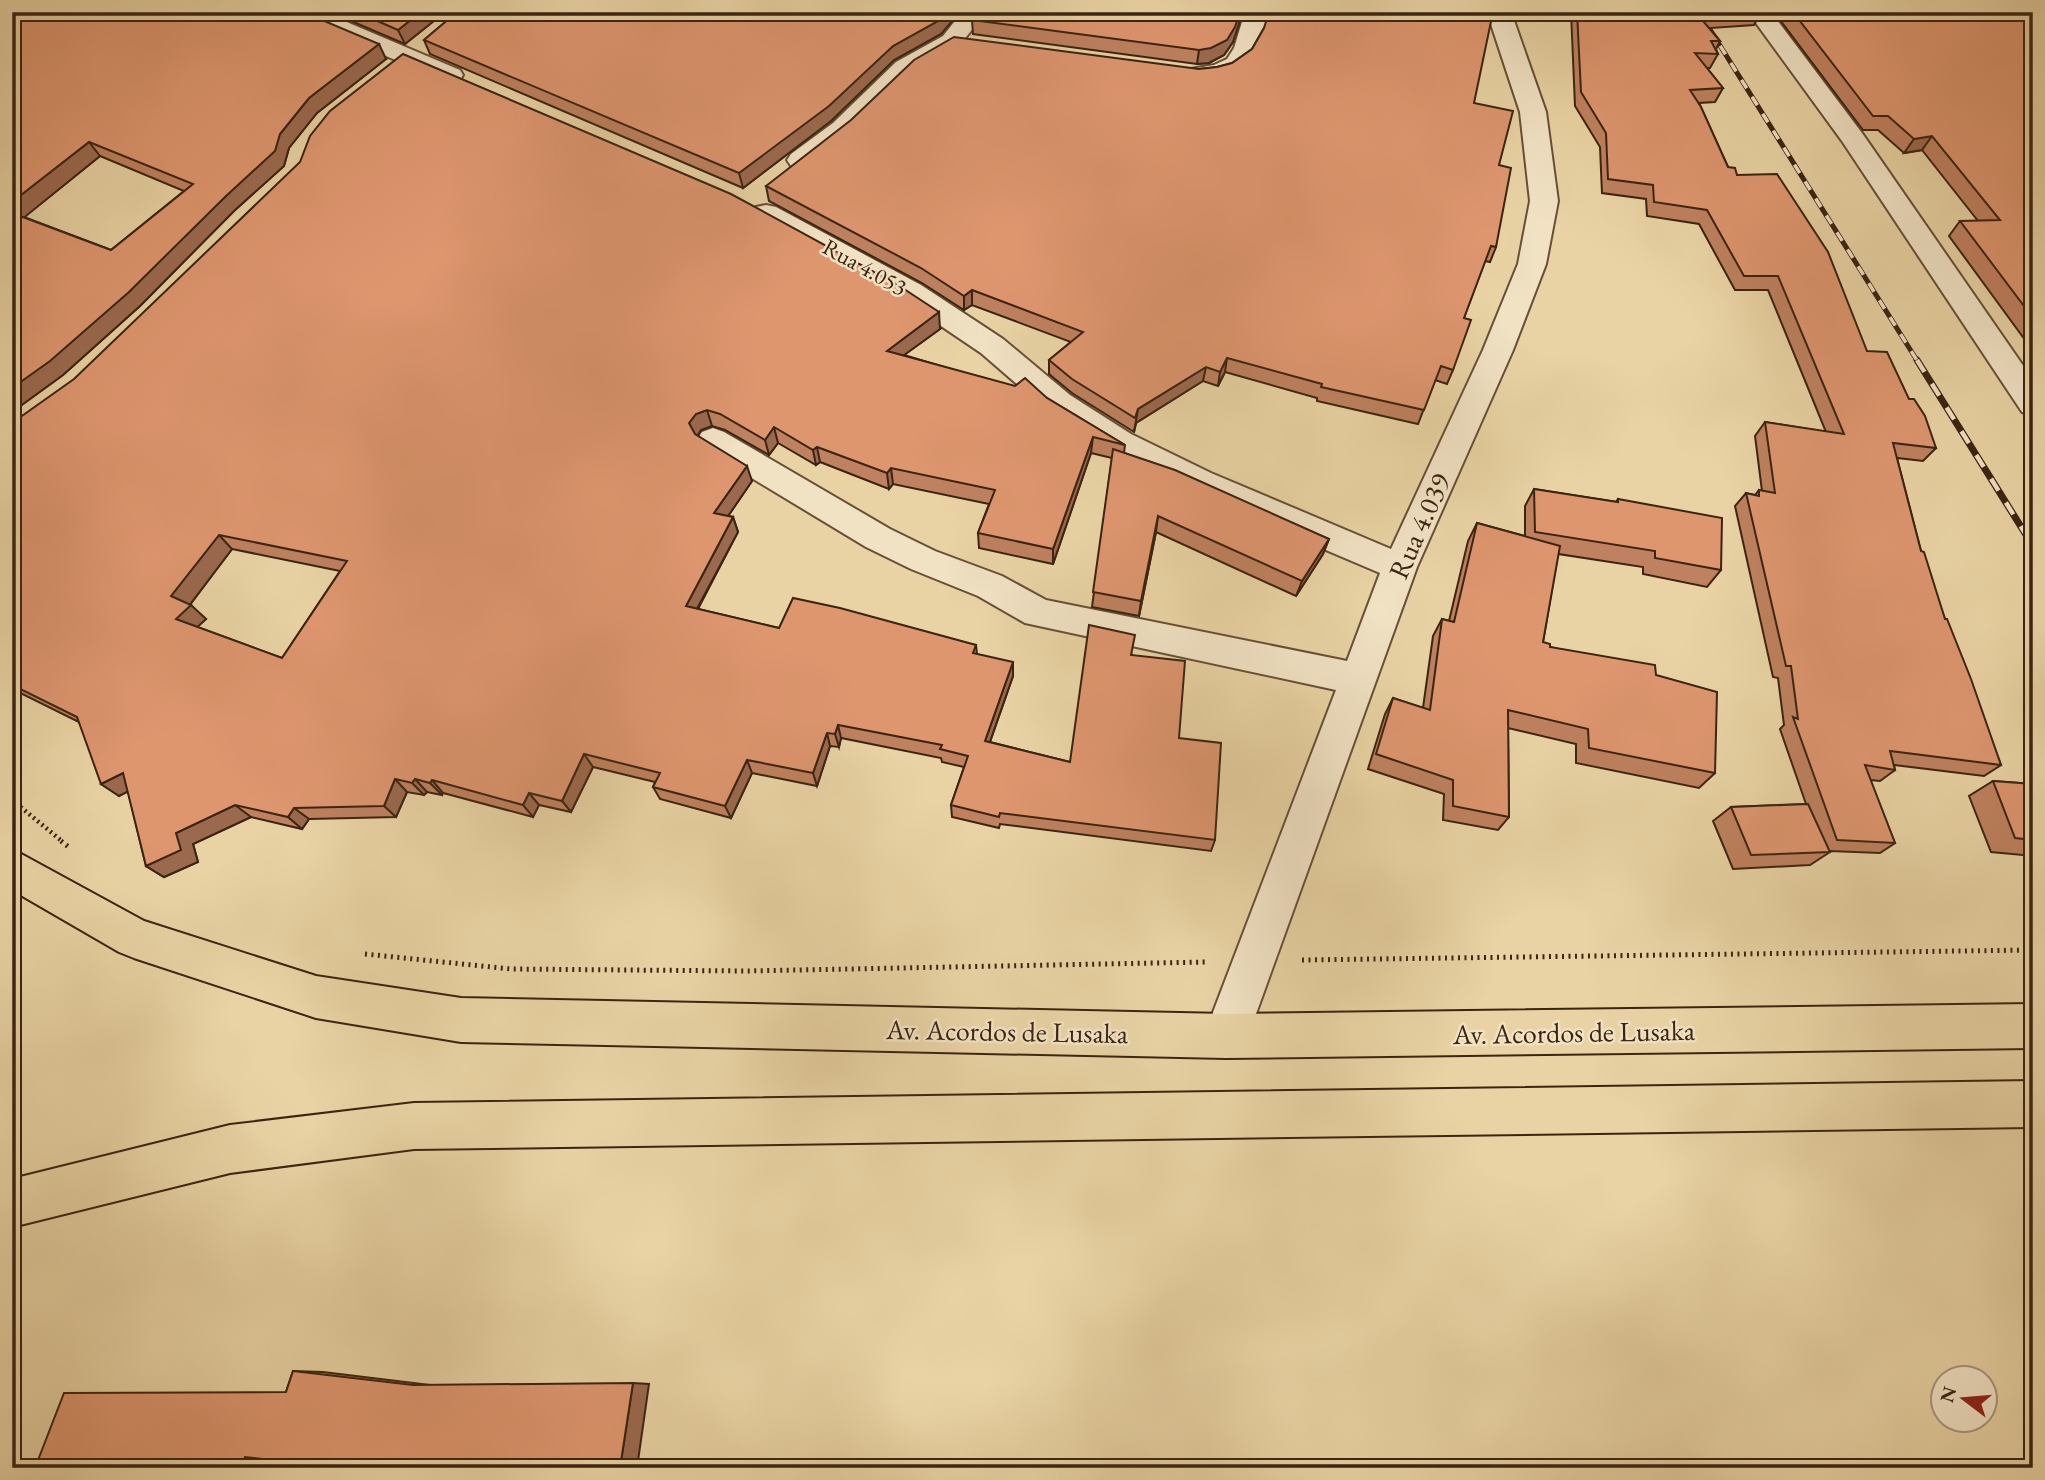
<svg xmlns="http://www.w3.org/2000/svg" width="2045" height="1480" viewBox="0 0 2045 1480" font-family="'EB Garamond',serif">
  <rect width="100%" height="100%" fill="#e9d3a4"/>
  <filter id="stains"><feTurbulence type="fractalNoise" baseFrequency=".00286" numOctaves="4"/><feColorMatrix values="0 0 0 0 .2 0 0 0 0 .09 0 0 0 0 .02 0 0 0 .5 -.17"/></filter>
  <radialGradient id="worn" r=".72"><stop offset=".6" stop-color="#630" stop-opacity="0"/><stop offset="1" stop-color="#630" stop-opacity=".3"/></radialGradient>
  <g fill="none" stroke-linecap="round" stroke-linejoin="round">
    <defs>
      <g id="minor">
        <path d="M292,12H323L460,70L463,75L460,80L451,82L442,80L295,17Z"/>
        <path d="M962,12H986L959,46L914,72L851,133L809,166L800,168L791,166L787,160L791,154L833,123L896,62L943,36Z"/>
        <path d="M1245,12H1269C1257,52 1244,92 1191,79L1188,74L1191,69L1214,65L1227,59L1234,48Z"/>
        <path d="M1487,12H1511L1546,112L1558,201L1546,264L1513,350L1417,567L1248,1036L1242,1052L1226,1058L1210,1052L1204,1036L1336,690L1025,623L978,596L911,569L866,547L702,448L697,440L702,432L713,428L724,432L890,529L935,551L1002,576L1046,600L1347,661L1380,573L1187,491L1109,450L1048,411L981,353L901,299L756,219L752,213L756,207L766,205L776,207L921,285L1003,339L1070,395L1131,434L1211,473L1391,549L1483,350L1518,264L1530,201L1520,112Z"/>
        <path d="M1748,12H1771L1862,133L2033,380V415L2022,412L1842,141Z"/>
      </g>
      <g id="major">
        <path d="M12,849L144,921L316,976L461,998L1226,1014L2033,1004V1048L1226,1058L461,1042L316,1018L134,958L119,952L12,890Z"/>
        <path d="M2033,1081V1127L414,1149L230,1173L12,1227V1179L230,1125L414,1103Z"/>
      </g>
    </defs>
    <use href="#minor" stroke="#665036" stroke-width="4"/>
    <use href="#major" stroke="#3a2412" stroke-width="4"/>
    <path stroke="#3a2412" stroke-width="4.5" stroke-dasharray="2 3.5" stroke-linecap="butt" d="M12,800L63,842"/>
    <g stroke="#3a2412" stroke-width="5" stroke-dasharray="2 4.5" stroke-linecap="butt">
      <path d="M61,841L70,848"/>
      <path d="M365,954L511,969L746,971L1206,962"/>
      <path d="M1302,960L2033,950"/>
    </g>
    <use href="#minor" fill="#f1e2c4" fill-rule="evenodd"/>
    <use href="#major" fill="#e9d3a4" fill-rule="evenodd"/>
    <defs>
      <path id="rail-far1" d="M1699,12L1918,362"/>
      <path id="rail" d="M1917,360L2033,546"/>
    </defs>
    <use href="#rail-far1" stroke="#3a2412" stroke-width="5"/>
    <use href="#rail" stroke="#3a2412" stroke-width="7"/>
    <use href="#rail-far1" stroke="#f1e2c4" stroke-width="3.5" stroke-dasharray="10" stroke-linecap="butt"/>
    <use href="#rail" stroke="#f1e2c4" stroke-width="4.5" stroke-dasharray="14" stroke-linecap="butt"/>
  </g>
  <g fill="#bf815f" stroke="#3a2412" stroke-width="2" fill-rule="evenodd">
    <path d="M330,12H445L405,44Z"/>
    <path d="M457,12H960L941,34L894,60L831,121L743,188L430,54L424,40Z"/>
    <path d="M1571,12H1761L1754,25L1710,28L1720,41L1716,49L1718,54L1710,68H1707L1723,88L1715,102L1699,103L1728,167L1737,175L1867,351L1909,399L1936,448L1923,461L1897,458L1921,551L1945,619L2001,765L1984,776L1894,765L1895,770L1880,781L1870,780L1895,843L1880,853L1830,851V852L1810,865L1733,869L1713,821L1731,807L1806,804L1780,729L1784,725L1778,678L1773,677L1735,506L1746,493L1755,495L1759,490L1762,491L1755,436L1765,422L1826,432L1768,290H1735L1699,224L1647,216L1646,199L1602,193L1600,147L1575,106Z"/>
    <path d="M1774,12H2033V344H2028L1949,236L1960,221H1978L1922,150L1904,153L1878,130H1863Z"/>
    <path d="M972,20L1233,42L1224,55L1209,63L1197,64L973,34Z"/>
    <path d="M12,25L386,59L317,113L289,148L284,166L234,211L140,306L63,375L12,412ZM100,156L184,191L111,250L24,217Z"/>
    <path d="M1264,28L1474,103L1499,165L1496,247L1490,262L1485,261L1464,318L1453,370L1447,384L1435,380L1418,424L1317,401V398L1225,372L1218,386L1203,381L1136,423L1134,432L1072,393L1049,374V360L1071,342L972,305L964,310L922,283L769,201L766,186L1199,69L1217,67L1232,63L1252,49Z"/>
    <path d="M940,329L904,355L1047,398L1125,445L1124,453L1329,539L1323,554L1296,596L1156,532L1139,616L1092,607L1112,458L1091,453L1053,564L979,548L978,533L989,504L893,484L889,489L820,462L816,465L778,443L769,455L725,430L712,426L701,430L697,435L752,481L728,516L733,517L738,532L698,609L779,628L976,645L977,654L1013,676L990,742L1070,762L1132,655L1179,738L1215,840L1211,851L1000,824L999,828L952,817L951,805L964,767L942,762L941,758L841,738L839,747L830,746L817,786L752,773L731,818L660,799L653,787L655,782L593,767L571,812L539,805L533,817L443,793L442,795L427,792L424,795L407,792L396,817L309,819L302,829L251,817L193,844L198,862L164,877L146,866L128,791L119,796L79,722L12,689V423ZM232,549L340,571L282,658L197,627L206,619L190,605Z"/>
    <path d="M1534,489L1616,502L1618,499L1721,570L1707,587L1643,574V567L1558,554L1543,642L1550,647L1656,675L1715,773L1699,788L1576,763V744L1508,728L1509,817L1498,830L1443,820L1444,794L1368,769L1385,714L1393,698L1423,708L1433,636L1442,619L1449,621L1468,541L1477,523L1525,536V506Z"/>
    <path d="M1993,781L2033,784V856L1991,852L1969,796Z"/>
    <path d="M293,1371L323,1372L430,1385L649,1384L329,1467L276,1460L274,1468L286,1392Z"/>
  </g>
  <g fill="#9b694e" stroke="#3a2412" stroke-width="2">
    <path d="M12,12H24L12,20Z"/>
    <path d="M421,12H445L405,44L398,30Z"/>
    <path d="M947,12H960L941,34L894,60L831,121L743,188L739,173L893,46Z"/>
    <path d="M1240,12H1243L1233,42L1224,55L1209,63L1197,64L1199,50Z"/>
    <path d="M379,44L386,59L317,113L289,148L284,166L234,211L140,306L63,375L12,412V388L225,197L280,134L309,98Z"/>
    <path d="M1932,136L1922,150L1904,153L1914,139Z"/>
    <path d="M89,142L100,156L16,224L12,220V202Z"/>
    <path d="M972,290V305L964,310V296Z"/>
    <path d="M939,312L940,329L889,366L887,351Z"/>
    <path d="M1227,358L1225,372L1218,386L1220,372Z"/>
    <path d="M1206,367L1203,381L1136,423L1134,432L1138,409Z"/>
    <path d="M707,410L712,426L701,430L695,439L689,423L696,414Z"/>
    <path d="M774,427L778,443L769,455L765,440Z"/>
    <path d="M1093,437L1091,453L1053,564V549Z"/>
    <path d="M817,447L820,462L816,465L813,450Z"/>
    <path d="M747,466L752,481L720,528L714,513Z"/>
    <path d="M891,468L893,484L889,489L887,473Z"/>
    <path d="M1158,516L1156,532L1139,616L1141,601Z"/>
    <path d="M733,517L738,532L691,620L686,606Z"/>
    <path d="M219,535L232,549L188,607L191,605L206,619L191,633L176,619L171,596Z"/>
    <path d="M1329,539L1323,554L1296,596L1302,581Z"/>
    <path d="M1013,662V676L986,753L985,741Z"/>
    <path d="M838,725L841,738L839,747L835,734Z"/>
    <path d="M827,733L830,746L817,786L813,773Z"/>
    <path d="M584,754L593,767L571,812L562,801Z"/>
    <path d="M747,760L752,773L731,818L725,806Z"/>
    <path d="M123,773L141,785L119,796L101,784Z"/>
    <path d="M395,779L407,792L396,817L384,806Z"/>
    <path d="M415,779L427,792L424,795L412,783Z"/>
    <path d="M432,780L443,793L442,795L430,783Z"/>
    <path d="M529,793L539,805L533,817L523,805Z"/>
    <path d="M235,805L251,817L193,844L198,862L164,877L146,866L176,833Z"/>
    <path d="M294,808L309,819L302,829L288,817Z"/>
    <path d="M633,1383L649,1384L637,1468H620Z"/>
    <path d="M278,1454L274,1468H242L245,1457Z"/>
  </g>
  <g fill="#de966f" stroke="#3a2412" stroke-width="2" fill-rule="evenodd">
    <path d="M30,12H303L379,44L309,98L280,134L275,151L225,197L129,292L50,361L12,388V213L111,250L193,184L89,142L12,202V25Z"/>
    <path d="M357,12H421L398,30Z"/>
    <path d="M457,12H947L940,20L893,46L829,106L739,173L424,40Z"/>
    <path d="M978,12H1240L1235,27L1227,40L1211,48L1199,50L972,20Z"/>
    <path d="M1269,12H1493L1474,103L1513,111L1499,165L1511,168L1496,247L1491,246L1464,318L1471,320L1453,370L1441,366L1424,410L1321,387L1322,384L1227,358L1220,372L1206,367L1138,409L1135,418L1072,379L1049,360L1083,332L972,290L964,296L921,268L766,186L851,120L914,60L954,37L1199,69L1217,67L1232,63L1252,49L1264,28Z"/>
    <path d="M1577,12H1744L1698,15L1720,41H1711L1718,54L1695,53L1723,88L1690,90L1701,107L1728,167L1735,168L1737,175L1777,174L1828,252L1867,351L1887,352L1909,399H1914L1925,416L1936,448L1893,443L1921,551L1924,552L1945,619H1947L1971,679L2001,765L1890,751L1895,770L1865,765L1895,843L1837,840L1793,717L1798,719L1791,666H1786L1746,493L1759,496V490L1775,493L1765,422L1844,434L1778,276H1744L1707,210L1654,202L1653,185L1608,179L1606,133L1581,92Z"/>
    <path d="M1793,12H2033V318L1960,221L2000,220L1932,136L1914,139L1888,116H1873Z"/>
    <path d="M403,54L731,194L898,285L939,312L887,351L1015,386L1025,378L1047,398L1125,445L1093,437L1053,549L978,533L995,490L891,468L887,473L817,447L813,450L774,427L765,440L720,414L707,410L696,414L689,423L695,434L747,466L714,513L733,517L686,606L779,628L793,598L840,608L976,645L973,653L1013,662L985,741L1070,762L1089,625L1135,635L1131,655L1185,661L1179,738L1221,743L1215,840L1000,813L999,817L951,805L968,756L940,749L942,745L838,725L835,734L827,733L813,773L747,760L725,806L653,787L660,773L584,754L562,801L529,793L523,805L432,780L430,783L415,779L412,783L395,779L384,806L294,808L288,817L235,805L176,833L181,850L146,866L123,773L101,784L77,717L12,685V423L74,379L300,162L310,136L330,111ZM219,535L347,561L282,658L176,619L191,605L171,596Z"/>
    <path d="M1113,449L1175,470L1329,539L1302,581L1158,516L1141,601L1093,592Z"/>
    <path d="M1534,489L1618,502V499L1722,518L1721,570L1655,558V551L1535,532Z"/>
    <path d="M1477,523L1560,546L1543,642L1550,644V647L1655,665L1656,675L1717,692L1715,773L1589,748L1588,729L1508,710L1509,817L1453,806V780L1376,754L1393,698L1430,710L1442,619L1454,622Z"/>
    <path d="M1993,781L2033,784V840L2015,838Z"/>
    <path d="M1808,804L1830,852L1751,855L1731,807Z"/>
    <path d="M293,1371L413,1385L633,1383L620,1468H329V1467L245,1457L242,1468H35L64,1393L286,1392Z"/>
  </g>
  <g text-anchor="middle" stroke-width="5" stroke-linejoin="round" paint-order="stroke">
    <g font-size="23" fill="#3a2412" stroke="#f1e2c4">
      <text transform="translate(865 267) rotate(29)" y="8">Rua 4.053</text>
    </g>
    <g font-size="28" fill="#3a2412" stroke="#f1e2c4">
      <text transform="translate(1419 526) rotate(-66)" y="10">Rua 4.039</text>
      <text transform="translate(1007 1031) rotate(1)" y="10">Av. Acordos de Lusaka</text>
      <text transform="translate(1574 1032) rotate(-1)" y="10">Av. Acordos de Lusaka</text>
    </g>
  </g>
  <rect width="2045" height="1480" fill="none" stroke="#e9d3a4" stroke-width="42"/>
  <rect x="14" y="14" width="2017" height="1452" fill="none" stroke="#3a2412" stroke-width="3.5"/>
  <rect x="21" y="21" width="2003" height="1438" fill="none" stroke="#3a2412" stroke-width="2"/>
  <g transform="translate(1964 1399) rotate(286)"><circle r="33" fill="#f1e2c4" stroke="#a8967d" stroke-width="2"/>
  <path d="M0-5L12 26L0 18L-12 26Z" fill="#8f2418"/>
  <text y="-10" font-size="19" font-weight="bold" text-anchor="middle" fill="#3a2412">N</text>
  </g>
  <rect width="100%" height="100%" filter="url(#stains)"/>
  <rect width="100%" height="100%" fill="url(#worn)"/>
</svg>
